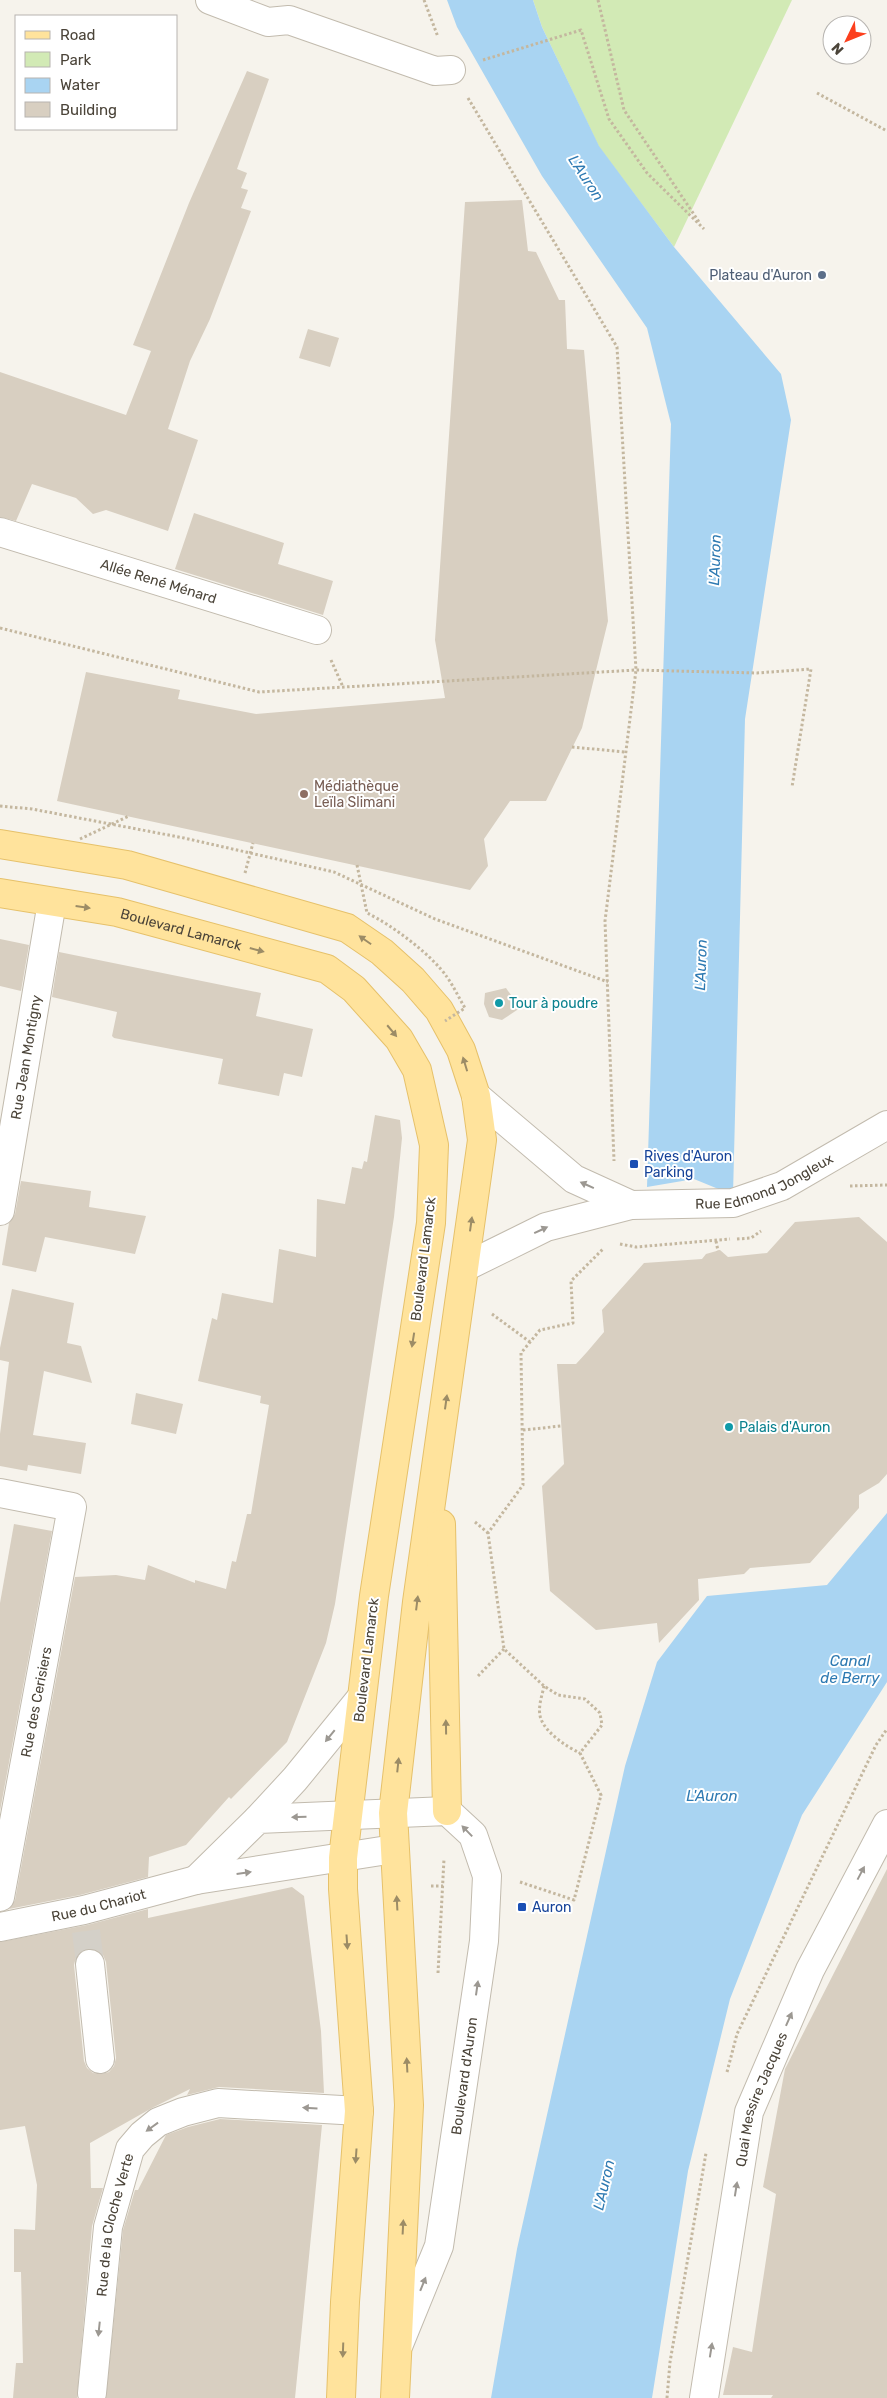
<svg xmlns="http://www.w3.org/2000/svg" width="887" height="2398" viewBox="0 0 887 2398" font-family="Rubik,sans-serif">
  <rect width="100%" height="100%" fill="#f6f3ec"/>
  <path fill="#d2eab5" d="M533,0H792L674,247L599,147L542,27Z"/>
  <g fill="#a9d4f2">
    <path d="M447,0H533L542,27L599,146L674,247L781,374L791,420L745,719L733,1195L694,1179L647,1187L671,424L647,328L542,176L457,27Z"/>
    <path d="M887,1513V1682L802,1815L730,1999L688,2171L652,2398H491L517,2249L625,1766L657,1662L707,1596L827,1585Z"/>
  </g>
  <g fill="#d8cfc1" fill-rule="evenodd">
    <path d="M247,71L269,79L237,169L247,173L241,188L248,190L241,208L251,211L210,319L190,361L168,429L198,440L168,531L106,510L93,514L76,498L32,484L16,521L0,517V372L126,415L151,351L133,345L189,203Z"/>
    <path d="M522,200L528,251L536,252L559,300H565L567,349L584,350L608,621L582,728L546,801H510L484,839L488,866L470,890L57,801L86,672L180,690L178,699L256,714L445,698L435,640L465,202Z"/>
    <path d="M308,329L339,338L330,367L299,358Z"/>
    <path d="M194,513L284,543L278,564L333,581L323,615L175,569Z"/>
    <path d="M0,939L29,945L21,991L0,986Z"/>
    <path d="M59,952L261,993L256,1016L313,1029L302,1077L284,1073L279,1096L218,1084L223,1059L114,1038L112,1036L117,1012L52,997Z"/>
    <path d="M506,988L520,1008L502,1020L489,1017L484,1004L485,993Z"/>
    <path d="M375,1115L400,1120L402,1138L394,1217L335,1604L326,1643L287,1742L231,1799L229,1797L186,1845L149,1857L148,1877L80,1895L9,1909L15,1900L75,1577L116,1575L145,1580L148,1565L195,1583V1580L226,1589L232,1561L236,1562L247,1514H251L269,1405L260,1403L261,1396L198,1381L212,1318L217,1320L222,1293L273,1303L279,1249L316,1257L317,1199L345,1204L352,1167L362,1169L364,1161L367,1162Z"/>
    <path d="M21,1181L91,1191L89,1207L146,1216L135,1254L45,1237L36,1272L2,1265L9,1223L15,1214Z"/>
    <path d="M859,1217L887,1242V1474L879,1483L859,1495V1508L810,1563L750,1568L744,1574L698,1579L699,1600L659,1643L657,1623L596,1630L550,1591L542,1486L564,1464L557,1364H576L587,1352L604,1332L602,1310L644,1263L702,1259L706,1254L720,1250L728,1257L767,1253L795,1222Z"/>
    <path d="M12,1289L74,1303L67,1343L81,1346L92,1383L44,1371L33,1435L86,1443L81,1474L28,1465L27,1471L0,1466V1434L9,1362L0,1360V1348Z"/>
    <path d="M136,1393L183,1404L176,1434L131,1424Z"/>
    <path d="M14,1524L52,1531L0,1811V1603Z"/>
    <path d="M887,1869V2398H771L773,2395H723L733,2347L752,2352L776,2194L763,2187L785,2069Z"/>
    <path d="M292,1887L304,1896L321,2031L324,2093L219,2087L187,2095L190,2089L152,2108L90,2143L91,2188H103L92,2226L77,2398H13L16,2363H23L21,2272H14V2229L35,2230L37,2185L25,2126L0,2130V1942L87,1925L148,1909V1918ZM88,1949L97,1950L103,1955L106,1962L116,2058L114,2066L109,2072L102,2074L93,2073L87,2068L84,2061L74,1965L76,1957L81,1951Z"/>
    <path d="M220,2119L322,2125L295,2398H106L123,2230L135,2190H138L166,2135L188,2127Z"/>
  </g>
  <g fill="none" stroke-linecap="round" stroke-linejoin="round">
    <path stroke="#d4d0c8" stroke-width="28" stroke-dasharray="28 14" stroke-linecap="butt" d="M86,1931L90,1964"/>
    <defs>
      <g id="minor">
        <path d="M210,0L268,22L289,20L435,71L451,70"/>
        <path id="s1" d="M0,532L317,630"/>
        <path d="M476,1096L574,1179L631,1205"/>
        <path id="s2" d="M0,1211L52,902"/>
        <path id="s3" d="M465,1267L546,1227L631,1205L733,1203L782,1186L887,1125"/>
        <path d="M0,1493L72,1507L0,1897"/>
        <path d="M258,1819L295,1779L361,1698"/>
        <path d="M196,1880L258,1819L447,1811L473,1835L487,1876L484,1941L439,2246L399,2344"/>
        <path id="s4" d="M0,1927L84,1910L196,1880L394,1849"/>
        <path d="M90,1964L100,2059"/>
        <path id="s5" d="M92,2393L108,2227L130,2149L142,2135L158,2122L183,2112L218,2103L359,2111"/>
        <path id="s6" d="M704,2398L749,2112L810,1970L887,1824"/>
      </g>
      <g id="major">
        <path d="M0,844L127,865L347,928L382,952L413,980L439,1010L461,1050L476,1096L482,1140L417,1602L393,1813L409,2105L395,2398"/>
        <path id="s7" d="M0,893L117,912L327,969L354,989L399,1039L417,1070L434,1145L431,1223L374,1596L343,1858V1889L359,2111L345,2302L341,2398"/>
        <path d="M441,1524L447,1811"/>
      </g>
    </defs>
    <use href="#minor" stroke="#c2bbae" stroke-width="30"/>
    <use href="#major" stroke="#e6c16a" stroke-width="30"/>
    <g stroke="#c4b79f" stroke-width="3" stroke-dasharray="2.5 2.5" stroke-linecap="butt">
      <path d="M424,0L438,37"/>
      <path d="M598,0L624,110L699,222"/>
      <path d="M483,60L581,30L609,119L647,173L704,229"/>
      <path d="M817,93L887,131"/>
      <path d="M468,98L617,347L636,670L605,921L614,1161"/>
      <path d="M0,628L259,692L636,670L757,673L811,669L792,787"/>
      <path d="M331,660L343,687"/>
      <path d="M572,747L625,752"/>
      <path d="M0,806L32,809L184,838L334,872L435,919L608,982"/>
      <path d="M850,1186L887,1185"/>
      <path d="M737,1239L751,1238L761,1231"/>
      <path d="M716,1241L718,1251"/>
      <path d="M620,1244L636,1247L730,1239"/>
      <path d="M492,1314L530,1342"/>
      <path d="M523,1430L561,1426"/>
      <path d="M475,1522L488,1533"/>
      <path d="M478,1676L504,1649"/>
      <path d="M544,1686C542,1696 537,1709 541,1719C546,1733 567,1747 580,1753"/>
      <path d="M520,1882L574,1900L601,1795L580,1753L602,1725L600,1713L585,1699L558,1695L544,1686L504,1649L488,1533L523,1485L521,1353L540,1330L573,1323L571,1281L604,1248"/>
      <path d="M431,1886H443"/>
      <path d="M438,1973L444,1859"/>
      <path d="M727,2072L737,2034L876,1745L887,1729"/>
      <path d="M667,2398L670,2362L706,2153"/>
    </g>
    <use href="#minor" stroke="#fff" stroke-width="28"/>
    <use href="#major" stroke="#ffe39c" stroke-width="28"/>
    <g stroke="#c4b79f" stroke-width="3" stroke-dasharray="2.5 2.5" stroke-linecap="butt">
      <path d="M80,839L129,816"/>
      <path d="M357,865L367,913C392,925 432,955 447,977C454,987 459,998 465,1008L445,1021"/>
      <path d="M245,873L253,843"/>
    </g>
  </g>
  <defs><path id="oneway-solid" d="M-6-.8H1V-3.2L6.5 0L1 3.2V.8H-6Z" transform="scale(1.25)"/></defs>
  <g fill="#9c8c66">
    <use href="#oneway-solid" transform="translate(83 907) rotate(8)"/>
    <use href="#oneway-solid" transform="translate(365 940) rotate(-145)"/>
    <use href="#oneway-solid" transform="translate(257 950) rotate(15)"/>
    <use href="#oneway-solid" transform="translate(392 1031) rotate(50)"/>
    <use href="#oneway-solid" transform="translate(465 1064) rotate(-107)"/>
    <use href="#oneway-solid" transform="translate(471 1224) rotate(-82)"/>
    <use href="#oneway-solid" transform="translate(413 1340) rotate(99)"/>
    <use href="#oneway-solid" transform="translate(446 1402) rotate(-82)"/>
    <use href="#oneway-solid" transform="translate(417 1603) rotate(-83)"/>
    <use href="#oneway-solid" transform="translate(446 1727) rotate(-91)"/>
    <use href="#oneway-solid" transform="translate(398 1765) rotate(-84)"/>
    <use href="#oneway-solid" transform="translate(397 1903) rotate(-93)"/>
    <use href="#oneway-solid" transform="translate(347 1942) rotate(86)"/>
    <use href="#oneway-solid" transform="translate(407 2065) rotate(-93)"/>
    <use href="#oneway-solid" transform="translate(356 2156) rotate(94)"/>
    <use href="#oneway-solid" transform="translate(403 2227) rotate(-87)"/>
    <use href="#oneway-solid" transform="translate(343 2350) rotate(92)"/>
  </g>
  <g fill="#9c9892">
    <use href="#oneway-solid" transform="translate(587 1185) rotate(-156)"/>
    <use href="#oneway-solid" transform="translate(541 1230) rotate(-25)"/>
    <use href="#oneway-solid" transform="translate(330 1736) rotate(129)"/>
    <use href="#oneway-solid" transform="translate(299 1817) rotate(178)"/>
    <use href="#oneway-solid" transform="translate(467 1831) rotate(-134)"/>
    <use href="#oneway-solid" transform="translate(244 1873) rotate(-8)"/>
    <use href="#oneway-solid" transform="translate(861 1873) rotate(-62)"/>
    <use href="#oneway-solid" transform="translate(477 1988) rotate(-82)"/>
    <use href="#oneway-solid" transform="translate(789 2019) rotate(-66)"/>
    <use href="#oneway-solid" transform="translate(310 2108) rotate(-177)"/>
    <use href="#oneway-solid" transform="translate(152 2127) rotate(144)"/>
    <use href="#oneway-solid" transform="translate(736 2189) rotate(-81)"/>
    <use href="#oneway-solid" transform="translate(423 2284) rotate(-68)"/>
    <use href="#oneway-solid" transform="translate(99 2329) rotate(96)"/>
    <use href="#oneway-solid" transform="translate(711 2350) rotate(-81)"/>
  </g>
  <circle fill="#5c6f8a" stroke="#fff" stroke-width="2" cx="822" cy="275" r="5"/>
  <circle fill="#8d6e63" stroke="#fff" stroke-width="2" cx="304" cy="794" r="5"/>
  <g fill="#0f9aa8" stroke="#fff" stroke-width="2">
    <circle cx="499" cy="1003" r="5"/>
    <circle cx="729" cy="1427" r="5"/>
  </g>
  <g fill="#1a4fb4" stroke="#fff" stroke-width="2">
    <rect x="629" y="1159" width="10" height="10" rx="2.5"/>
    <rect x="517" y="1902" width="10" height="10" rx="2.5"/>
  </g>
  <g text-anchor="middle" stroke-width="4" stroke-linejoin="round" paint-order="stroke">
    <g font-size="14" fill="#4e5e75" stroke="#fff" text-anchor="end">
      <text x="812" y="280">Plateau d'Auron</text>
    </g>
    <g font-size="14" fill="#4b4439" stroke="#fff">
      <text dy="5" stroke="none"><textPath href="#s1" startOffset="166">Allée René Ménard</textPath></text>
      <text dy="5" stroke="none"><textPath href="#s7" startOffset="185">Boulevard Lamarck</textPath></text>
      <text dy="5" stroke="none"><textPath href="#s2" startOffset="156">Rue Jean Montigny</textPath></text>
      <text dy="5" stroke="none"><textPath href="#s3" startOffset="316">Rue Edmond Jongleux</textPath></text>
      <text transform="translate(423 1259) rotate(-83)" y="5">Boulevard Lamarck</text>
      <text transform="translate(366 1660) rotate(-83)" y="5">Boulevard Lamarck</text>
      <text transform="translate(36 1702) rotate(-79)" y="5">Rue des Cerisiers</text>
      <text dy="5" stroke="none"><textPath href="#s4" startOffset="101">Rue du Chariot</textPath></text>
      <text transform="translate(464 2076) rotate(-82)" y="5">Boulevard d'Auron</text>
      <text dy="5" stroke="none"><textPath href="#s6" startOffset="305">Quai Messire Jacques</textPath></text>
      <text dy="5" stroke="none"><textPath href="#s5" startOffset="170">Rue de la Cloche Verte</textPath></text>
    </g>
    <g font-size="14" fill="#785e54" stroke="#fff" text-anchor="start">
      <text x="314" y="791">Médiathèque<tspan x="314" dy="16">Leïla Slimani</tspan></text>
    </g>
    <g font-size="14" fill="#0d838f" stroke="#fff" text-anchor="start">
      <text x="509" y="1008">Tour à poudre</text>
      <text x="739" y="1432">Palais d'Auron</text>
    </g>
    <g font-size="14" fill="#164399" stroke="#fff" text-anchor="start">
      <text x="644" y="1161">Rives d'Auron<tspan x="644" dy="16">Parking</tspan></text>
      <text x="532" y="1912">Auron</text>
    </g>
    <g font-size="15" font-style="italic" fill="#2e7ab2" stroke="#fff">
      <text transform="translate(586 178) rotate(57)" y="5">L'Auron</text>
      <text transform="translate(715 560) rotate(-88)" y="5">L'Auron</text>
      <text transform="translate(701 965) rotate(-88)" y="5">L'Auron</text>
      <text x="850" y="1666">Canal<tspan x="850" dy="17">de Berry</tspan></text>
      <text x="712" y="1801">L'Auron</text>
      <text transform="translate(604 2185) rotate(-77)" y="5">L'Auron</text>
    </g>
  </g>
  <rect x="15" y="15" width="162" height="115" fill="#ffffff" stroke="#b7b4b0"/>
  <rect x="25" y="31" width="25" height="8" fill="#ffe39c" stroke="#b7b4b0"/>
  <text x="60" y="40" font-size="15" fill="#4b4439">Road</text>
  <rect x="25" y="52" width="25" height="15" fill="#d2eab5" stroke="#b7b4b0"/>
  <text x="60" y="65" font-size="15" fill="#4b4439">Park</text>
  <rect x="25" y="78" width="25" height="15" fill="#a9d4f2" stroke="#b7b4b0"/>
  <text x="60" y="90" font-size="15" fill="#4b4439">Water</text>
  <rect x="25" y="102" width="25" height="15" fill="#d8cfc1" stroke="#b7b4b0"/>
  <text x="60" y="115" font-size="15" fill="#4b4439">Building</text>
  <g transform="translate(847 40) rotate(227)"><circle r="24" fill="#ffffff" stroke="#b7b4b0"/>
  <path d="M0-4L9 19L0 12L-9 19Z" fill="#fc3f1d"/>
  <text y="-8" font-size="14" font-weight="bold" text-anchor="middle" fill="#4b4439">N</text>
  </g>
</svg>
